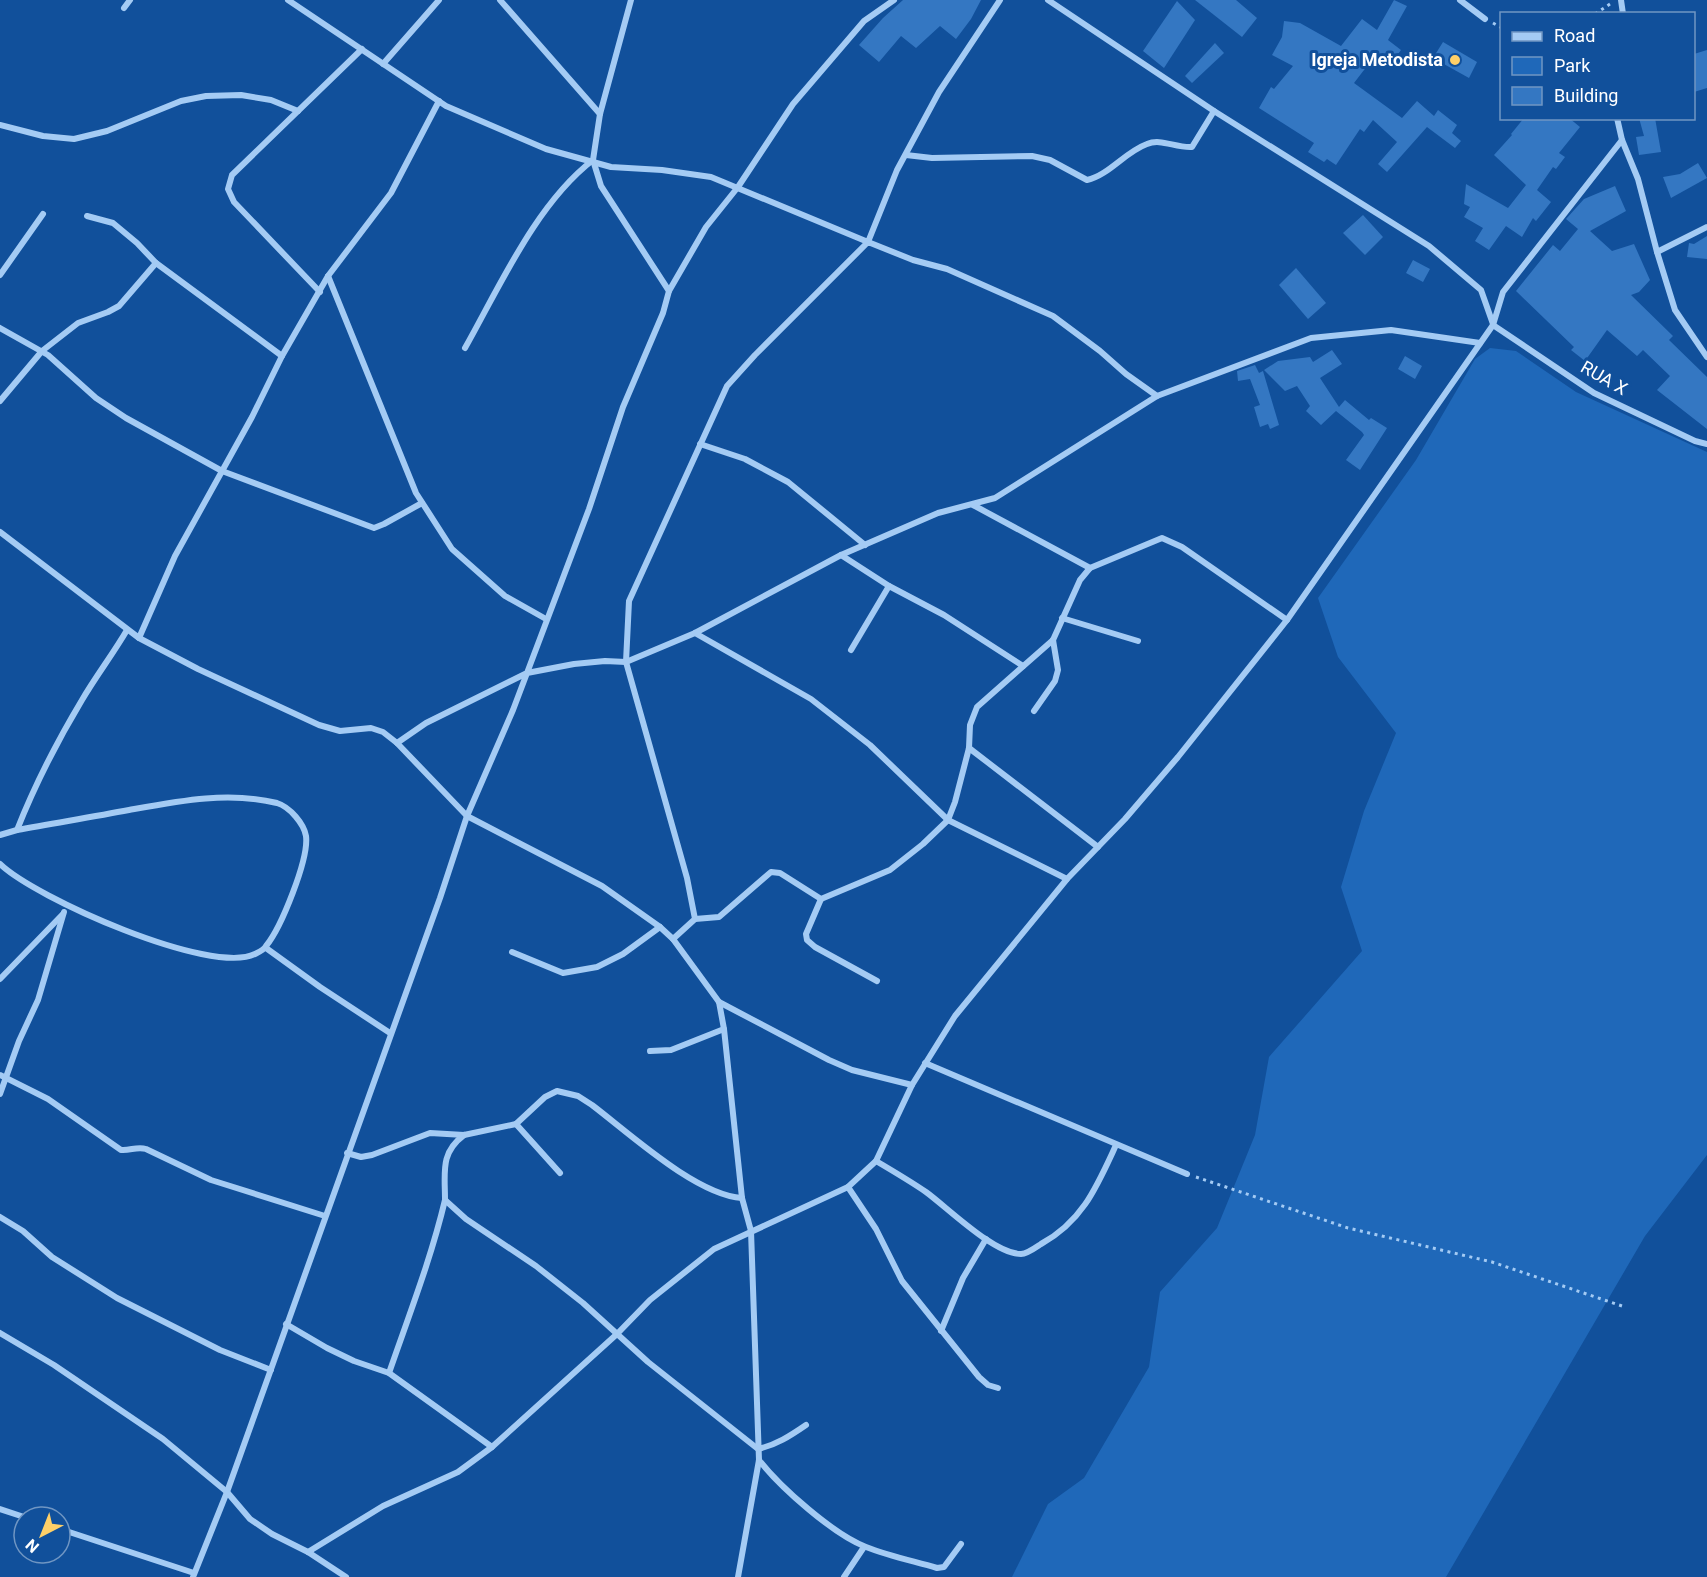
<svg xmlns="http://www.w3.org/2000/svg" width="1707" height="1577" viewBox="0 0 1707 1577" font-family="Roboto,sans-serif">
  <rect width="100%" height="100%" fill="#11509b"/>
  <path fill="#1f68b9" d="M1490,348L1516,351L1576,392L1707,452V1155L1645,1236L1446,1577H1012L1048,1504L1084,1478L1149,1367L1160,1292L1217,1228L1255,1135L1269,1057L1362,951L1341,887L1364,811L1396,733L1338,657L1318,598L1416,460L1475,359Z"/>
  <g fill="#3477c2">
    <path d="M903,0H981L971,19L956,39L940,26L916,48L901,36L879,62L859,45L883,18Z"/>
    <path d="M1195,0H1236L1257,18L1242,37Z"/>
    <path d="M1394,0L1407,6L1388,40L1401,50L1389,67L1374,57L1354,83L1402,118L1417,101L1434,116L1438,110L1457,125L1452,133L1461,141L1455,148L1427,127L1387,172L1378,164L1397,142L1373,120L1364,132L1360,129L1336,165L1327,159L1324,162L1308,152L1314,143L1259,108L1271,87L1274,89L1293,66L1272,55L1282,37L1284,21L1300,23L1341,46L1362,19L1377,30Z"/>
    <path d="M1177,1L1195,20L1164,68L1143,51Z"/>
    <path d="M1443,42L1477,62L1469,78L1433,58Z"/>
    <path d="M1215,43L1224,53L1192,83L1185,76Z"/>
    <path d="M1707,50V88L1694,92V54Z"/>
    <path d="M1524,118H1569L1580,127L1559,153L1565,157L1556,169L1553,167L1537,190L1551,202L1536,221L1533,218L1522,237L1506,226L1489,250L1475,241L1483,228L1464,217L1470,207L1464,204L1466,184L1508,208L1526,185L1494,155L1512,135L1511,134Z"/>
    <path d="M1639,118H1655L1661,152L1639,155L1636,137L1644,136Z"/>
    <path d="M1698,163L1707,178L1671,198L1663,177L1680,174Z"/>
    <path d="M1615,186L1626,211L1590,231L1612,251L1634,244L1650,280L1639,292L1631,295L1673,336L1669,340L1707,377V429L1657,390L1670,376L1643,350L1637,356L1607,330L1585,361L1571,350L1574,347L1516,291L1553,245L1560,251L1578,229L1566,219L1584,199Z"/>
    <path d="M1363,215L1383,237L1365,255L1343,233Z"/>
    <path d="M1707,236V259L1687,257L1689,243L1694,244Z"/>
    <path d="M1413,260L1430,269L1423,282L1406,273Z"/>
    <path d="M1296,268L1326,303L1308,319L1279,285Z"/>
    <path d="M1332,350L1342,364L1320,378L1339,407L1345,400L1369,420L1371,418L1387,428L1360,470L1346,460L1364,435L1362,432L1336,411L1321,425L1306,411L1310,406L1297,386L1285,391L1264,370L1278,361L1310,357L1313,362Z"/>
    <path d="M1405,356L1422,366L1415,379L1398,369Z"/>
    <path d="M1255,365L1259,373L1263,371L1279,425L1270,429L1268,424L1260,427L1254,407L1260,405L1250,379L1238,381L1237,371Z"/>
  </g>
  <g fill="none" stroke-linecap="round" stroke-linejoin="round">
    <g stroke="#a4cbf4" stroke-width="3" stroke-dasharray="3 4.5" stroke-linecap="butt">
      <path d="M1595,14L1610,4"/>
      <path d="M1493,23L1502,28"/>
      <path d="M1196,1177L1348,1228L1492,1262L1622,1306"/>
    </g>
    <g stroke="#a4cbf4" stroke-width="6">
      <path d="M288,0L446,106L546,149L611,167L662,170L711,177L868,242L897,170L939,92L1000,0"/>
      <path d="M500,0L600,114"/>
      <path d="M1048,0L1214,111L1429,246L1481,290L1493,324"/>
      <path d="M1460,0L1485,19"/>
      <path d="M1621,0L1623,14"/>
      <path d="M124,8L130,0"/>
      <path d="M383,64L439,0"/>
      <path d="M1617,118L1622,140L1638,179L1657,252L1675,310L1707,357"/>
      <path d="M0,125L43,136L74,139L107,131L181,101L206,96L241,95L271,100L298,111"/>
      <path d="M906,155L932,158L1032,156L1050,160L1087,180C1109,175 1125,152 1147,144C1161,138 1175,148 1192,147L1214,111"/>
      <path d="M87,216L113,223L137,243L156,263L282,356"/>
      <path d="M1657,252L1707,227"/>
      <path d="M0,275L43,214"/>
      <path d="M328,276L416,493L452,549L505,596L546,619"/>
      <path d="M669,291L706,227L738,187L793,104L864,21L894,0"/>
      <path d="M320,292L234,202L228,189L232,175L362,49"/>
      <path d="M1493,325L1594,393L1695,441L1707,444"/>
      <path d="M0,328L48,355L96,398L126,418L222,471L374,528L384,524L422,503"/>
      <path d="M465,348C500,286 536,204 593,160"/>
      <path d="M0,401L42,351L78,323L108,312L119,306L156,263"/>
      <path d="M700,444L745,459L788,482L865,545"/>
      <path d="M973,505L1090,568"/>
      <path d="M0,532L139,638L198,669L319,725L340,731L371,728L383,732L397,743L467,816L602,886L660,927L673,939"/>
      <path d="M841,555L889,586L944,615L1023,666"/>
      <path d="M1062,618L1138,641"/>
      <path d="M695,633L811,699L870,745L948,820L1067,879"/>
      <path d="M139,638L175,556L252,417L282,356L328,276L391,193L439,101"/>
      <path d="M851,650L889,586"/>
      <path d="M1034,711L1055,681L1058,670L1053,640"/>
      <path d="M397,743L426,723L527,673L589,509L623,407L663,313L669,291L601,186L593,160L600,114L631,0"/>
      <path d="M969,748L1098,847"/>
      <path d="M17,830C34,787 58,740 82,700C96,676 113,654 127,630"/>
      <path d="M0,835L17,830C55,823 92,817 129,810C178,801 228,791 277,803C290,807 304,824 306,836C309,859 281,928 266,946C264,950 259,952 255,954C211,976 35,898 0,864"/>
      <path d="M821,899L806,934L807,940L815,947L877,981"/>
      <path d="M695,919L719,917L771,872L780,873L821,899L890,870L923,844L948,820L955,802L969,748L970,725L977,707L1053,640L1080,580L1090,568L1162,538L1182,547L1287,620"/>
      <path d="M266,948L320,987L390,1033"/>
      <path d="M512,952L563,973L597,967L623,954L660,927"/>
      <path d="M0,979L63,914"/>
      <path d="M719,1002L829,1060L852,1070L912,1085"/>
      <path d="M650,1051L671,1050L724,1029"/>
      <path d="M925,1063L1187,1174"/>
      <path d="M0,1075L48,1099L121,1150C130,1151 137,1146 146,1149L211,1180L325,1216"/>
      <path d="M0,1094L19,1041L38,1000L64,912"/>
      <path d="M516,1124L560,1173"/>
      <path d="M464,1135C440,1153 445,1172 445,1200L466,1219L536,1266L583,1303L648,1362L758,1449C776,1445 790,1436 806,1425"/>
      <path d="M347,1153L361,1157L372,1155L430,1133L464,1135L516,1124L545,1097L557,1091L578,1096L592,1105C629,1133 696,1195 742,1198"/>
      <path d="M876,1161C893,1171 910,1181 926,1192C948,1208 994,1254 1021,1254C1027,1254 1035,1248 1041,1244C1083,1221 1097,1186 1116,1145"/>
      <path d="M848,1187L876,1229L902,1281L979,1377L988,1385L998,1388"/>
      <path d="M0,1217L23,1231L52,1257L117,1298L220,1350L271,1370"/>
      <path d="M286,1324L327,1348L354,1361L389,1373L492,1447"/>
      <path d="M941,1331L963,1278L986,1239"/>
      <path d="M0,1333L54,1365L163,1439L227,1492L250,1519L272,1534L308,1552L346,1577"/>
      <path d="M389,1373C409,1315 431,1259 445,1200"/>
      <path d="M759,1460C781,1488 833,1534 866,1547C889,1556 913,1561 937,1568L944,1567L961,1544"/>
      <path d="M0,1509L24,1517"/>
      <path d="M60,1529L194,1573"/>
      <path d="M308,1552L383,1506L458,1472L492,1447L617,1334L650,1300L714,1249L848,1187L876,1161L912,1085L955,1016L1067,879L1125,819L1178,757L1287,620L1493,325L1503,292L1622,140"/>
      <path d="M193,1577L227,1492L440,898L467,816L513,710L527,673L574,664L605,661L626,662L695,633L841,555L938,513L995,498L1157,396L1311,338L1391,330L1480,343"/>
      <path d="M738,1577L759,1460L751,1231L742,1198L724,1029L719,1002L673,939L695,919L687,878L626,662L629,601L727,386L755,355L868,242L913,260L947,269L1053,316L1100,351L1126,374L1157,396"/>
      <path d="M844,1577L864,1547"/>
    </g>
  </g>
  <circle fill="#ffd068" stroke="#11509b" stroke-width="2" cx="1455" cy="60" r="6"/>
  <g text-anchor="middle" stroke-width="6" stroke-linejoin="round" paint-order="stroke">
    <g font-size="18" font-weight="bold" fill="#fff" stroke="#11509b" text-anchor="end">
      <text x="1443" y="66">Igreja Metodista</text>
    </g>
    <g font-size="18" fill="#fff" stroke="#11509b">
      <text transform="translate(1604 378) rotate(30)" y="6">RUA X</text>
    </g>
  </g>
  <rect x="1500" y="12" width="195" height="108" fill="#11509b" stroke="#7096c3" stroke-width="1.5"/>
  <rect x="1512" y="32" width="30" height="9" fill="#a4cbf4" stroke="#7096c3" stroke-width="1.5"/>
  <text x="1554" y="42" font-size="18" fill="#ffffff">Road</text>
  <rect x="1512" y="57" width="30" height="18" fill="#1f68b9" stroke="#7096c3" stroke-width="1.5"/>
  <text x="1554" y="72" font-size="18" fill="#ffffff">Park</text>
  <rect x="1512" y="87" width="30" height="18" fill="#3477c2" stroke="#7096c3" stroke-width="1.5"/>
  <text x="1554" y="102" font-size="18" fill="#ffffff">Building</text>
  <g transform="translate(42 1535) rotate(222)"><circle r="28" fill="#11509b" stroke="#7096c3" stroke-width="1.5"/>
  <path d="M0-4.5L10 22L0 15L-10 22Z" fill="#ffd068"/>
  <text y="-9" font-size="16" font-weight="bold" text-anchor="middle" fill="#ffffff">N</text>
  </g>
</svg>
